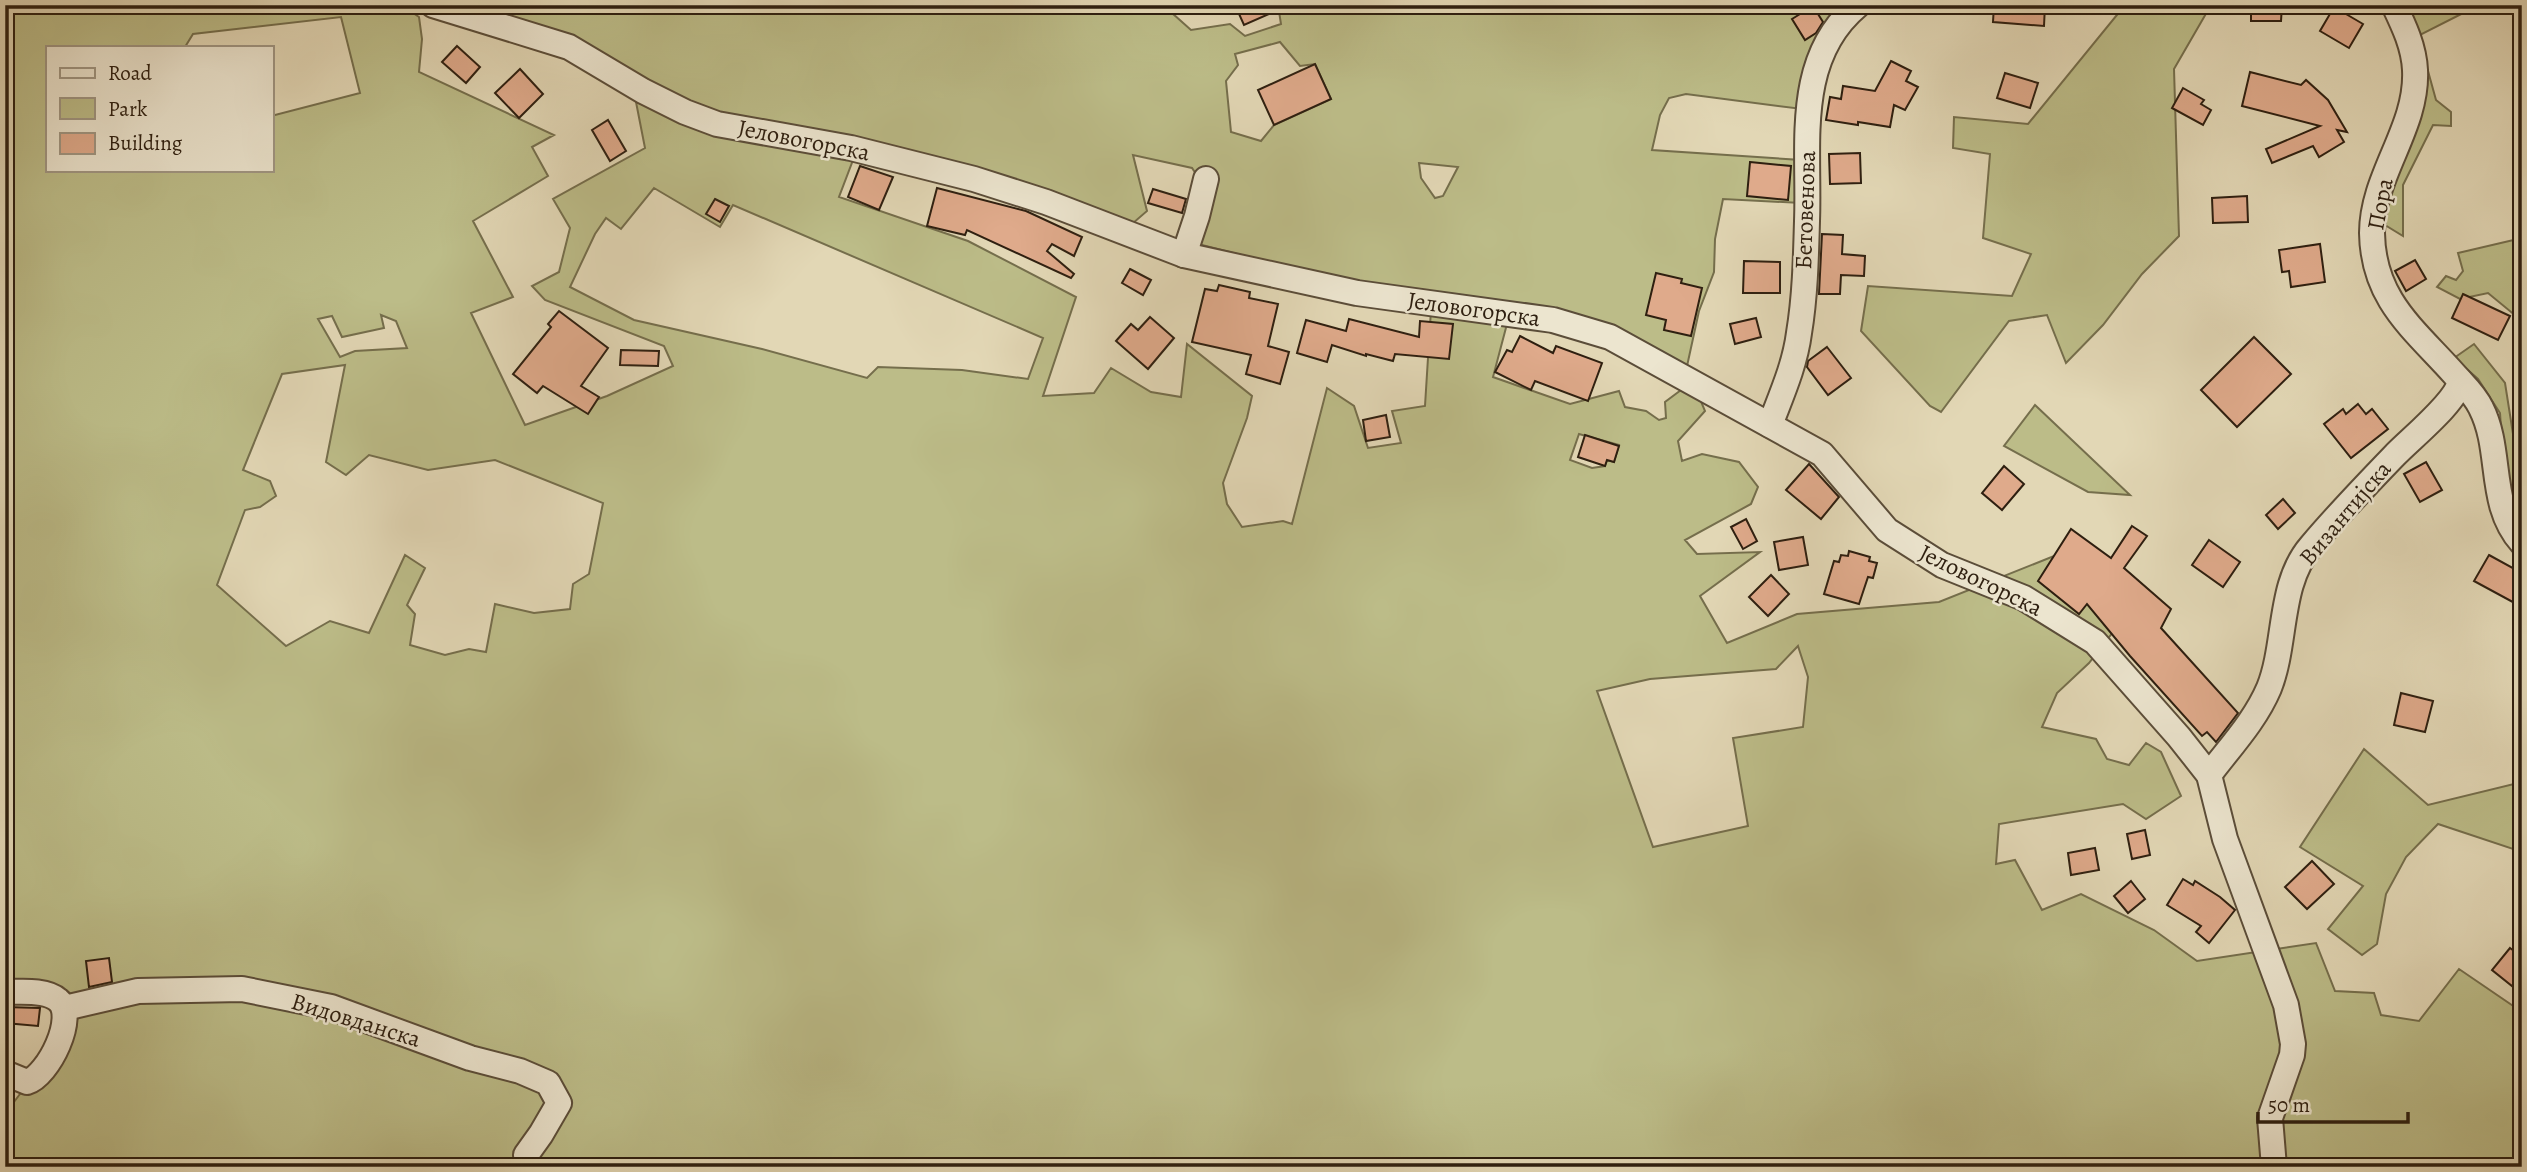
<svg xmlns="http://www.w3.org/2000/svg" width="2527" height="1172" viewBox="0 0 2527 1172" font-family="Alegreya,serif">
<style>
.green{fill:#bcbc88;stroke:#756e4c;stroke-width:2;fill-rule:evenodd}
.building{fill:#dfaa8b;stroke:#2e1f10;stroke-width:2}
.lines{fill:none;stroke-linecap:round;stroke-linejoin:round}
.minor-casing{stroke:#5b4d39;stroke-width:28}
.minor{stroke:#ece5cf;stroke-width:24}
.labels{text-anchor:middle;dominant-baseline:central;stroke-width:5;stroke-linejoin:round;paint-order:stroke}
.street-label{font-size:24px;fill:#2e1f10;stroke:#ece5cf}
</style>
<rect width="100%" height="100%" fill="#e2d7b5"/>
<filter id="stains"><feTurbulence type="fractalNoise" baseFrequency=".00286" numOctaves="4"/><feColorMatrix values="0 0 0 0 .2 0 0 0 0 .09 0 0 0 0 .02 0 0 0 .5 -.17"/></filter>
<radialGradient id="worn" r=".72"><stop offset=".6" stop-color="#630" stop-opacity="0"/><stop offset="1" stop-color="#630" stop-opacity=".3"/></radialGradient>
<g class="green">
<path d="M5 5H401L419 17 422 39 419 72 554 135 532 147 548 176 473 221 513 297 471 313 525 425 607 396 673 366 664 346 545 300 532 286 559 272 570 228 553 199 645 148 636 102 733 139 853 160 839 197 968 241 1076 297 1043 396 1094 393 1111 368 1151 392 1181 397 1187 344 1252 396 1247 418 1223 483 1227 504 1242 527 1283 521 1292 524 1327 388 1354 406 1368 448 1401 443 1392 411 1425 406 1431 310 1508 320 1493 377 1570 404 1619 391 1625 407 1646 411 1659 420 1666 418 1665 402 1681 390 1601 326 1373 284 1285 266 1194 243 1200 180 1192 168 1133 155 1147 211 1132 224 705 118 477 17V5H1177L1172 13 1191 30 1230 24 1245 36 1281 24 1278 5H1830L1833 18 1802 109 1686 94 1669 98 1660 115 1652 150 1801 160V203L1723 199 1715 239 1714 272 1699 311 1682 389 1698 394 1705 411 1678 441 1682 461 1702 454 1739 462 1758 487 1751 504 1685 540 1697 554 1760 552 1700 596 1727 643 1797 614 1939 602 2054 556 2075 588 2120 623 2089 663 2057 693 2042 727 2096 739 2107 759 2129 765 2146 743 2161 752 2181 796 2146 819 2123 804 1999 824 1996 864 2015 860 2042 910 2081 894 2154 930 2197 961 2316 943 2335 991 2374 993 2381 1015 2419 1021 2459 969 2522 1012V1167H5V1114L91 999 5 990ZM341 17 360 93 271 116V170H47V47H185L193 34ZM1280 42 1300 66 1315 64 1331 99 1274 125 1261 141 1231 132 1226 81 1238 65 1235 54ZM1419 163 1458 167 1443 196 1435 198 1421 178ZM654 188 720 227 733 205 1043 338 1028 379 962 370 878 367 867 378 762 349 634 320 570 287 595 234 606 218 621 229ZM381 315 396 321 407 348 355 351 340 357 318 319 332 316 342 337 384 328ZM345 365 326 462 346 475 369 455 428 470 495 460 603 503 589 574 573 584 570 609 534 613 495 604 486 652 469 649 445 655 410 645 415 614 407 605 425 568 405 555 369 633 330 621 286 646 217 585 245 510 260 507 276 496 270 481 243 470 282 374ZM1579 434 1619 445 1614 462 1607 460 1605 466 1592 468 1570 460ZM1798 646 1808 677 1803 727 1733 738 1748 826 1653 847 1597 691 1650 679 1776 669Z"/>
<path d="M2125 5H2211L2174 69 2179 236 2142 274 2103 325 2066 363 2047 315 2009 321 1941 412 1930 406 1861 331 1868 286 2012 296 2031 254 1983 238 1990 154 1953 148 1954 117 2028 124Z"/>
<path d="M2404 5H2479L2420 35Z"/>
<path d="M2428 71 2436 100 2451 112V126L2433 125 2403 185V236L2385 225 2389 189 2423 107Z"/>
<path d="M2522 238V321L2488 293 2460 299 2437 287 2446 276 2456 280 2463 271 2458 253Z"/>
<path d="M2474 344 2505 383 2522 491V526L2512 505 2503 456 2500 413 2478 379 2454 358Z"/>
<path d="M2035 405 2130 495 2088 492 2004 446Z"/>
<path d="M2364 749 2428 805 2518 783 2513 849 2438 824 2406 857 2386 894 2377 944 2362 955 2328 929 2363 886 2300 847Z"/>
</g>
<g class="building">
<path d="M1235 5H1289L1244 25Z"/>
<path d="M1994 5H2045L2044 26 1993 22Z"/>
<path d="M2251 5H2282L2281 21H2251Z"/>
<path d="M1813 6 1823 22 1816 33 1805 40 1792 19Z"/>
<path d="M2334 7 2363 24 2349 48 2320 31Z"/>
<path d="M457 46 480 67 466 83 442 62Z"/>
<path d="M1891 61 1911 71 1906 81 1918 87 1905 110 1894 105 1890 127 1858 122V125L1826 120 1830 97 1841 99 1843 86 1875 91Z"/>
<path d="M1315 64 1331 99 1274 125 1258 90Z"/>
<path d="M520 69 543 94 519 118 495 93Z"/>
<path d="M2250 72 2301 85 2306 80 2328 100 2347 132 2337 130 2344 142 2319 157 2313 146 2272 163 2266 149 2320 126 2242 106Z"/>
<path d="M2005 73 2038 83 2030 108 1997 98Z"/>
<path d="M2183 88 2204 100 2201 104 2211 110 2203 125 2172 108Z"/>
<path d="M608 120 626 151 610 161 592 130Z"/>
<path d="M1860 153 1861 183 1830 184 1829 154Z"/>
<path d="M1750 162 1791 166 1788 200 1747 196Z"/>
<path d="M860 166 893 177 879 210 848 197Z"/>
<path d="M937 188 1026 211 1082 237 1074 256 1052 244 1047 251 1074 274 1071 278 967 230 965 235 927 226Z"/>
<path d="M1153 189 1186 199 1182 213 1148 203Z"/>
<path d="M2247 196 2248 222 2213 223 2212 198Z"/>
<path d="M715 199 729 206 720 222 706 214Z"/>
<path d="M1822 234 1843 235 1842 254 1865 256 1864 276 1841 275 1840 294H1819Z"/>
<path d="M2320 244 2325 282 2291 287 2289 271 2282 272 2279 250Z"/>
<path d="M2415 260 2426 279 2406 291 2395 271Z"/>
<path d="M1744 261 1780 262V293H1743Z"/>
<path d="M1130 269 1151 280 1143 295 1122 283Z"/>
<path d="M1656 273 1682 279 1681 283 1702 288 1691 336 1664 330 1666 320 1646 315Z"/>
<path d="M1219 285 1250 292 1249 298 1278 304 1268 346 1289 352 1280 384 1246 374 1251 355 1192 342 1205 289 1217 291Z"/>
<path d="M2463 294 2510 316 2498 340 2452 318Z"/>
<path d="M559 311 608 348 581 386 599 397 588 414 543 386 537 393 513 374 551 327 548 324Z"/>
<path d="M1150 317 1174 338 1148 369 1116 341 1131 324 1138 330Z"/>
<path d="M1756 318 1761 337 1735 344 1730 324Z"/>
<path d="M1349 319 1419 337 1420 321 1453 324 1449 359 1395 354 1393 361 1366 354V356L1332 345 1327 362 1297 353 1306 320 1346 331Z"/>
<path d="M1520 336 1553 353 1556 346 1602 363 1588 401 1535 381 1531 390 1495 372 1507 350 1512 352Z"/>
<path d="M2254 337 2291 374 2237 427 2201 390Z"/>
<path d="M1827 347 1851 378 1828 395 1807 367 1808 361Z"/>
<path d="M621 350 659 351 658 366 620 365Z"/>
<path d="M2358 404 2366 414 2372 409 2388 429 2351 458 2324 424 2343 409 2346 414Z"/>
<path d="M1386 415 1390 437 1366 441 1363 420Z"/>
<path d="M1585 435 1619 446 1614 462 1607 460 1605 466 1578 457Z"/>
<path d="M2426 462 2442 490 2420 502 2404 474Z"/>
<path d="M1809 464 1839 497 1821 519 1786 490Z"/>
<path d="M2004 466 2024 484 2002 510 1982 493Z"/>
<path d="M2283 499 2295 513 2278 529 2266 515Z"/>
<path d="M1746 519 1757 541 1743 549 1731 527Z"/>
<path d="M2132 526 2147 536 2124 568 2171 609 2161 628 2238 713 2216 742 2207 732 2202 736 2130 656 2087 604 2079 614 2038 581 2071 529 2111 558Z"/>
<path d="M1803 537 1808 565 1779 570 1774 542Z"/>
<path d="M2209 540 2240 562 2223 587 2192 565Z"/>
<path d="M1849 551 1870 557 1869 561 1877 563 1873 578 1868 577 1859 604 1824 594 1834 561 1839 562 1841 555 1848 556Z"/>
<path d="M2489 555 2522 573V607L2474 581Z"/>
<path d="M1771 575 1789 594 1768 616 1749 597Z"/>
<path d="M2401 693 2433 701 2425 732 2394 725Z"/>
<path d="M2145 830 2150 855 2132 859 2127 834Z"/>
<path d="M2095 848 2099 870 2071 875 2068 853Z"/>
<path d="M2312 861 2334 884 2307 909 2285 887Z"/>
<path d="M2183 879 2193 885 2195 881 2220 897 2235 910 2209 943 2196 932 2201 926 2167 905Z"/>
<path d="M2131 881 2145 899 2128 913 2114 896Z"/>
<path d="M2510 948 2522 957V974L2512 986 2492 970Z"/>
<path d="M109 958 112 982 89 987 86 961Z"/>
<path d="M5 1007 40 1008 38 1026 5 1023Z"/>
</g>
<g class="lines">
<defs>
<g id="minor">
<path d="M433 5 569 47 643 91 685 112 717 124 851 148 974 179 1046 202 1184 255 1357 293 1553 320 1610 337 1822 454 1887 530 1942 565 2024 598 2095 642 2179 737 2209 775 2225 839 2286 1005 2293 1044 2292 1055 2270 1118 2274 1167"/>
<path d="M2394 5C2404 26 2414 47 2415 70 2418 128 2372 175 2372 233 2373 300 2414 329 2455 375 2464 385 2475 395 2481 408 2503 451 2487 504 2522 543"/>
<path d="M1184 255 1197 216 1206 179"/>
<path d="M1770 425C1781 396 1795 365 1799 333 1805 297 1806 258 1807 221 1810 146 1793 59 1858 5"/>
<path d="M2209 775C2230 747 2255 721 2269 688 2287 643 2278 584 2311 546 2337 515 2366 485 2394 456 2410 439 2457 402 2460 381"/>
<path d="M5 992C20 992 46 989 58 1000 78 1016 48 1076 27 1082L5 1073"/>
<path d="M65 1008 138 991 242 989 331 1007 470 1058 520 1071 548 1083 559 1103 541 1134 526 1155 528 1167"/>
</g>
</defs>
<use href="#minor" class="minor-casing"/>
<use href="#minor" class="minor"/>
</g>
<g class="labels">
<g class="street-label">
<text transform="translate(804 140) rotate(11)">Јеловогорска</text>
<text transform="translate(2380 204) rotate(-79)">Пора</text>
<text transform="translate(1805 210) rotate(-88)">Бетовенова</text>
<text transform="translate(1474 309) rotate(8)">Јеловогорска</text>
<text transform="translate(2345 513) rotate(-50)">Византијска</text>
<text transform="translate(1981 580) rotate(26)">Јеловогорска</text>
<text transform="translate(356 1020) rotate(17)">Видовданска</text>
</g>
</g>
<rect width="2527" height="1172" fill="none" stroke="#e2d7b5" stroke-width="28"/>
<rect x="7" y="7" width="2513" height="1158" fill="none" stroke="#2e1f10" stroke-width="3.5"/>
<rect x="14" y="14" width="2499" height="1144" fill="none" stroke="#2e1f10" stroke-width="2"/>
<rect x="46" y="46" width="228" height="126" fill="#ece5cf" stroke="#a09683" stroke-width="2"/>
<rect x="60" y="68" width="35" height="10" fill="#ece5cf" stroke="#a09683" stroke-width="2"/>
<text x="108" y="80" font-size="21" fill="#2e1f10">Road</text>
<rect x="60" y="98" width="35" height="21" fill="#bcbc88" stroke="#a09683" stroke-width="2"/>
<text x="108" y="116" font-size="21" fill="#2e1f10">Park</text>
<rect x="60" y="133" width="35" height="21" fill="#dfaa8b" stroke="#a09683" stroke-width="2"/>
<text x="108" y="150" font-size="21" fill="#2e1f10">Building</text>
<path d="M2258 1112v10h150v-10" fill="none" stroke="#2e1f10" stroke-width="3.5"/>
<text x="2268" y="1112" font-size="21" fill="#2e1f10" stroke="#ece5cf" stroke-width="5" paint-order="stroke">50 m</text>
<rect width="100%" height="100%" filter="url(#stains)"/>
<rect width="100%" height="100%" fill="url(#worn)"/>
</svg>
